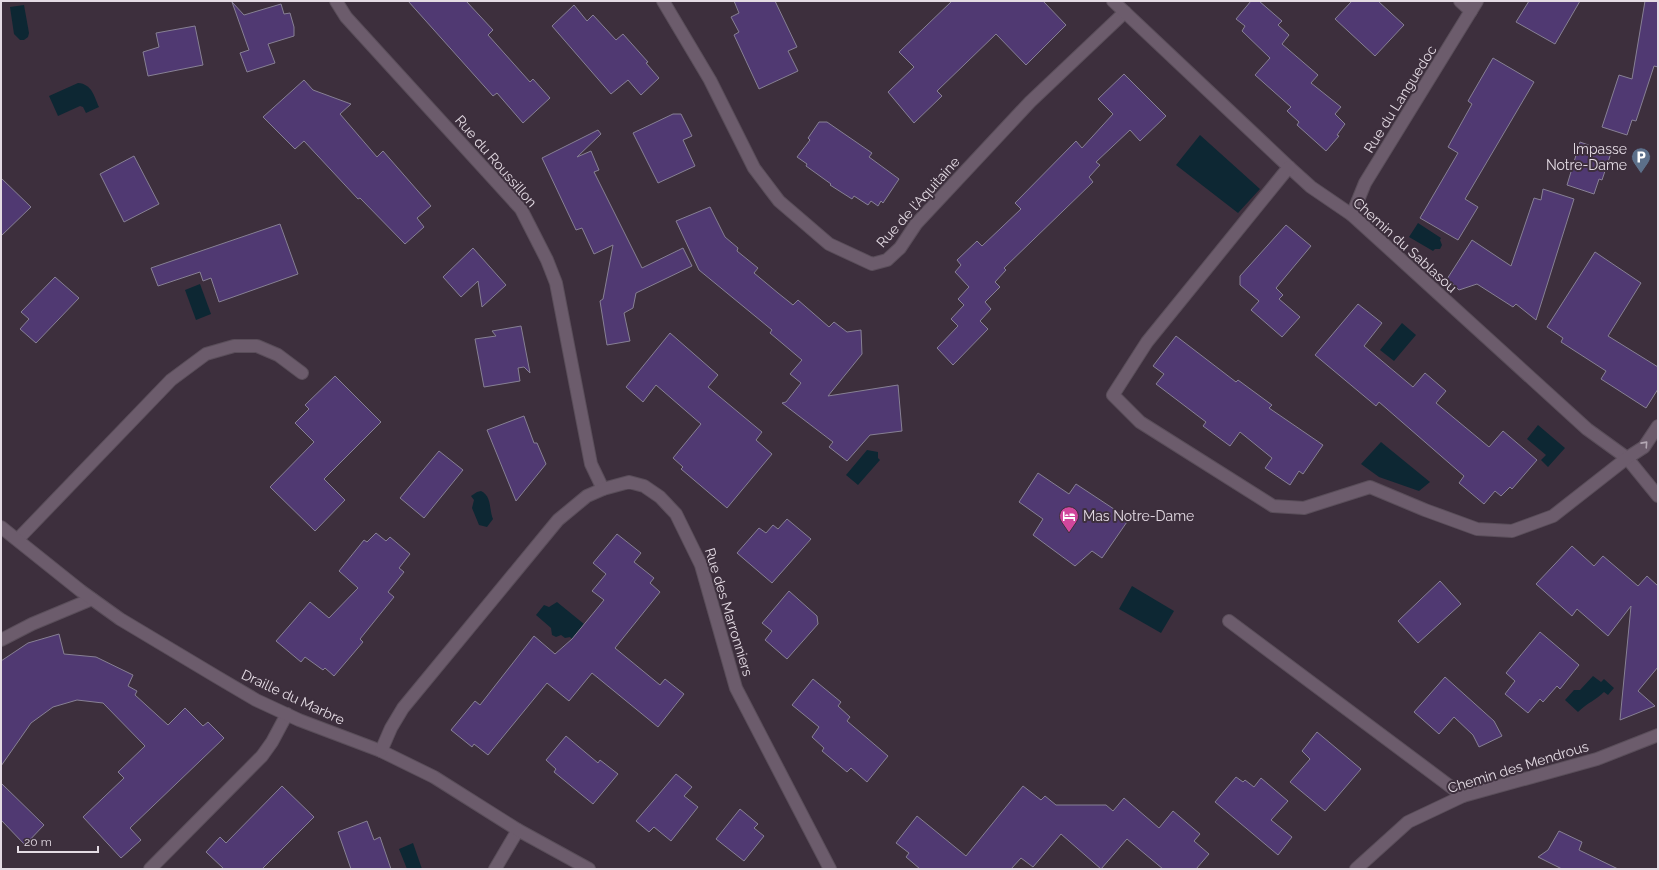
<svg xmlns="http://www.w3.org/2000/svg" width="1659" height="870" viewBox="0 0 1659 870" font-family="Raleway,sans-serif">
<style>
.water{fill:#0d2733}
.building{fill:#503972;stroke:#878094}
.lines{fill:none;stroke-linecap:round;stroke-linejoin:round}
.service-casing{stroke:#5a4e5a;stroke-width:14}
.minor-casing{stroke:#5a4e5a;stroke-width:14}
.service{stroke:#6c5c6c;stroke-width:12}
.minor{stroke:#6c5c6c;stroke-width:12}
.oneway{stroke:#b4a8b4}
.labels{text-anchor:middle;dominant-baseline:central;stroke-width:4;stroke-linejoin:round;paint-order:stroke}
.street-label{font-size:14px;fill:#e4dbe4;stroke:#3d2f3d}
.poi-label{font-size:14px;fill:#e4dbe4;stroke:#3d2f3d;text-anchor:end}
</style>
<rect width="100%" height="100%" fill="#3d2f3d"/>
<g class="water">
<path d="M24 5 29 33 28 37 24 40H20L14 34 10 7Z"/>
<path d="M78 83C92 84 94 96 99 107L86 113 83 107 80 106 58 116 49 96Z"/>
<path d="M1200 135 1260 189 1238 213 1176 165Z"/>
<path d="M1418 223 1441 238 1440 240 1442 245 1440 249H1435L1433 251 1409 237Z"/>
<path d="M200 284 211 314 196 320 185 290Z"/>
<path d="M1402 323 1416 335 1394 361 1380 350Z"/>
<path d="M1538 425 1565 448 1548 467 1541 460 1546 455 1527 439Z"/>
<path d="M1381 442 1430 482 1419 491 1379 477 1361 464Z"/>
<path d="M867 450 878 452V458L880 460 858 485 846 475Z"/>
<path d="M481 491C492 496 489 510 493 519L487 527 479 525 472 508 474 500 471 496 477 492Z"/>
<path d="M1132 586 1174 611 1161 633 1119 609Z"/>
<path d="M557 602 584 624 572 639 570 637 565 638 561 635 556 637 552 635 551 628 536 615 544 605 549 607Z"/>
<path d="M1593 676 1601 682 1604 679 1614 688 1608 695 1604 692C1596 700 1587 703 1578 712L1565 700 1574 690H1580Z"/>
<path d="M413 843 422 869H407L399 849Z"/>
</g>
<g class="building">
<path d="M408 1H466L493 30 488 35 530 82 533 79 550 98 523 123 497 93 493 96Z"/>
<path d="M734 1H775L797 47 788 51 798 71 759 89 734 35 739 32 731 17 739 13Z"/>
<path d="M952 1H1043L1066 25 1026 65 996 34 937 91 942 96 914 123 888 92 914 67 899 52Z"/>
<path d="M1251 1H1259L1282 21 1278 25 1289 35 1282 44 1318 75 1311 83 1341 107 1335 114 1345 124 1337 135 1339 136 1326 151 1297 125 1299 122 1287 111 1291 107 1255 75 1270 58 1242 31 1245 26 1236 19Z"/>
<path d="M1352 1H1378L1404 25 1375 56 1335 19Z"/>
<path d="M1529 1H1580L1555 44 1516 22Z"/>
<path d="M1645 1H1658V67L1654 66 1636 121 1632 120 1627 135 1602 127 1619 75 1632 79Z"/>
<path d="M232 2 244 15 281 4 284 14 290 13 294 27V36L268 44 275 63 247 72 240 53 249 50Z"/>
<path d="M574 5 587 21 593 15 616 40 623 34 648 62 646 63 659 78 641 95 628 80 611 94 552 26Z"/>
<path d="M195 26 203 65 148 76 143 52 159 47 156 33Z"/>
<path d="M1493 58 1534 82 1465 199 1478 207 1458 240 1420 218 1458 153 1448 147 1472 104 1468 101Z"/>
<path d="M1124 74 1166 116 1140 141 1130 130 1096 162 1100 165 1089 177 1093 182 1004 268 1006 270 995 282 1000 287 985 302 991 309 980 321 988 329 953 365 937 348 958 326 951 319 964 305 958 299 969 287 955 272 961 265 957 260 977 241 982 246 1021 209 1015 203 1076 141 1082 148 1113 114 1098 99Z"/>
<path d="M304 80 313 90 351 104 340 114 377 157 383 151 431 206 417 218 424 227 405 244 360 198 358 199 304 141 295 149 263 117Z"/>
<path d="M673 114H681L692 136 683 140 695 166 658 183 633 133Z"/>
<path d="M819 122H827L872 153 869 157 899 179 883 203 881 201 878 206 871 201 868 205 854 196 852 199 830 185 831 184 806 166 807 164 797 157 810 140 808 138Z"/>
<path d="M598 130 601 134 577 157 591 151 599 170 594 172 642 268 683 248 692 266 636 293 633 308 624 313 630 341 607 345 600 301 603 299 613 245 594 254 582 228 576 230 542 158Z"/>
<path d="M1580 142 1611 153 1602 180 1599 179 1594 194 1567 185Z"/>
<path d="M134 156 159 204 124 222 100 174Z"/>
<path d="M1 178 31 207 1 236Z"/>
<path d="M1543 189 1574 199 1536 320 1516 304 1513 307 1477 284 1459 290 1447 279 1472 240 1511 266 1534 198 1541 200Z"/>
<path d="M710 207 725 237 738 248 737 251 758 268 754 273 778 293 793 305 798 300 829 327 834 322 847 332 861 330 862 354 828 396 898 385 902 431 870 435 847 461 829 447 833 442 782 403 786 402 801 383 790 374 802 360 770 333 772 330 699 270 676 221Z"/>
<path d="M280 224 298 274 219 302 211 278 203 281 200 272 158 286 151 268Z"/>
<path d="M1286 225 1311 246 1276 288 1283 295 1279 299 1300 317 1282 337 1251 310 1259 301 1240 285V276Z"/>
<path d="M473 248 506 285 482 307 478 281 461 297 443 277Z"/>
<path d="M1595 252 1641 283 1608 336 1658 367V389L1646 408 1601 379 1606 371 1561 342 1563 338 1547 327Z"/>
<path d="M55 277 79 298 36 343 20 329 29 319 21 312Z"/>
<path d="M1358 304 1382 323 1364 346 1413 387 1425 373 1446 391 1436 403 1489 447 1503 431 1537 460 1512 489 1510 487 1501 496 1495 491 1484 504 1459 483 1464 476 1379 402 1376 406 1315 355Z"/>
<path d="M521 326 530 373 524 367 518 368 520 381 484 387 475 339 496 336 492 331Z"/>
<path d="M670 333 718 375 708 387 762 432 756 440 772 454 727 508 681 469 683 467 673 458 701 424 656 385 643 402 626 387Z"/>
<path d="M1176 336 1236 382 1238 380 1272 405 1269 408 1323 445 1303 474 1299 471 1290 485 1265 468 1272 458 1240 432 1230 446 1203 426 1206 422 1156 384 1164 374 1153 366Z"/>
<path d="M335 376 381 422 324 479 345 500 315 531 270 487 314 442 295 423 309 409 305 405Z"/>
<path d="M524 416 534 443H537L546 464 516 501 487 430Z"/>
<path d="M439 451 463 470 424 518 400 498Z"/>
<path d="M1038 473 1069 494 1076 484 1129 519 1102 558 1092 551 1075 566 1033 535 1043 519 1019 502Z"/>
<path d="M787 519 811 539 772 583 737 553 759 528 766 533 773 525 778 529Z"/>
<path d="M376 533 386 541 390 537 410 554 399 568 404 572 388 592 394 597 360 639 363 642 334 676 325 668 323 670 305 657 301 662 276 641 310 602 329 618 358 588 339 571 364 540 367 542Z"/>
<path d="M617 534 641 553 634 562 654 578 650 583 660 592 615 648 660 685 665 679 684 694 658 727 592 673 569 701 547 683 488 755 474 744 472 747 451 730 475 701 480 705 534 636 555 654 572 639 604 600 592 591 606 574 593 563Z"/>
<path d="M1572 546 1594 566 1603 556 1638 586 1647 576 1658 586V667L1638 691 1655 706 1620 720 1631 606 1608 636 1577 609 1572 616 1536 584Z"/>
<path d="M1440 581 1461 604 1418 643 1398 621Z"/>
<path d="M789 591 817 616 818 624 787 659 765 640 772 631 762 623Z"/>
<path d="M1540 632 1579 665 1560 689 1557 686 1543 702 1540 699 1528 713 1505 694 1515 681 1506 673Z"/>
<path d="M59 634 64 654 96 657 133 675 128 686 137 691 135 695 168 725 185 708 203 726 208 722 224 738 130 828 141 840 121 858 83 817 124 778 118 772 145 746 103 703 77 700 53 707 31 723 1 766V661L28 643Z"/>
<path d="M1445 677 1494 721 1502 736 1479 747 1473 735 1454 717 1439 734 1414 712Z"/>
<path d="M813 679 841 702 838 706 850 717 847 721 888 756 867 782 851 768 847 772 822 751 824 748 812 737 819 727 792 705Z"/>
<path d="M1317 732 1361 769 1325 811 1290 782 1310 759 1302 751Z"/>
<path d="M566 736 598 763 600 760 618 774 593 804 554 772 556 769 546 760Z"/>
<path d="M676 774 692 787 684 796 698 807 671 841 654 827 649 832 636 821Z"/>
<path d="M1236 777 1243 782 1245 780 1254 787 1261 778 1288 801 1271 820 1292 837 1278 855 1215 802Z"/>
<path d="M1 783 44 825 25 845 1 820Z"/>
<path d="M282 786 314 817 262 869H224L206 852 220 837 226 843Z"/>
<path d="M1023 786 1041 800 1045 796 1056 805H1106L1113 811 1124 798 1159 828 1173 811 1200 834 1194 841 1209 854 1196 869H1163L1127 839 1101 869 1061 834 1033 867 1021 858 1011 869H920L906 857 909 853 896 843 917 816 966 856Z"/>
<path d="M740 809 758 824 754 828 764 836 744 861 716 839Z"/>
<path d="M367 821 374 840 380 837 391 869H351L338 832Z"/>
<path d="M1559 831 1582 842 1579 850 1618 869H1562L1538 857 1548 850Z"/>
</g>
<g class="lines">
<defs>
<g id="service">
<path d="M18 539 171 380 206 354 234 346H257L278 355 302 373"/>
<path d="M1229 621 1463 796"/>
<path d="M1 640 32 624 92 599"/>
<path d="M150 869 262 756 272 742 287 714"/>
<path d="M495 869 518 830"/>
</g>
<g id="minor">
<path d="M336 1 346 17 521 209 547 260 556 283 591 464 603 489"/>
<path d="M663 1 710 80 754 168 779 201 829 244 872 264 887 260 900 248 916 224 1030 102 1125 12"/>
<path d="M1113 1 1289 167 1311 187 1352 215 1587 429 1627 458 1658 496"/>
<path d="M1460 1 1471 11"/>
<path d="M1289 167 1147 342 1113 395 1140 422 1273 506 1304 508 1370 487 1425 510 1477 529 1512 531 1553 516 1627 458 1644 447 1658 426"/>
<path d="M1352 215 1365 183 1477 1"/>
<path d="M1 527 81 591 120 619 217 677 256 700 299 720 381 751 434 777 518 830 589 869"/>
<path d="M381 751 391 728 403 708 558 520 587 496 603 489 629 482 644 486 660 497 676 514 701 565 736 688 830 869"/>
<path d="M1356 869 1408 822 1463 796 1597 759 1658 735"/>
</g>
</defs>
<use href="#service" class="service-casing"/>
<use href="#minor" class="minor-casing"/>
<use href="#service" class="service"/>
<use href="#minor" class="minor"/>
</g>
<defs><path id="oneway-chevron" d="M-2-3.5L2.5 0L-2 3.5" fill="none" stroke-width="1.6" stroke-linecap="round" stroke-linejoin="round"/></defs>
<use class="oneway" href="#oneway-chevron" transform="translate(1645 444) rotate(-48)"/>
<defs>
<symbol id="parking-pin" viewBox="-11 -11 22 30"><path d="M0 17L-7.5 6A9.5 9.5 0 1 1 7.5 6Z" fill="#5c6f8a" stroke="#3d2f3d"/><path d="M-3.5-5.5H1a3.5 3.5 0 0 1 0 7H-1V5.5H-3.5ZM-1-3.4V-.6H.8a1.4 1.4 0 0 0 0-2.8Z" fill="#fff"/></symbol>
<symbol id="hotel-pin" viewBox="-11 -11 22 30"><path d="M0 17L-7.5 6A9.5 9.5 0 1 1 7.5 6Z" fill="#d1479c" stroke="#3d2f3d"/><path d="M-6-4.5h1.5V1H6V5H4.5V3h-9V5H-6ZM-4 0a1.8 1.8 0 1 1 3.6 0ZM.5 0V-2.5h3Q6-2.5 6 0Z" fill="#fff"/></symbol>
</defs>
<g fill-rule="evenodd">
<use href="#parking-pin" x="1630" y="146" width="22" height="30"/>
<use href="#hotel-pin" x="1058" y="505" width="22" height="30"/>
</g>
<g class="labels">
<g class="street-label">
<text transform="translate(1400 99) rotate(-58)">Rue du Languedoc</text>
<text transform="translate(496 161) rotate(49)">Rue du Roussillon</text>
<text transform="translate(918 202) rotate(-48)">Rue de l'Aquitaine</text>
<text transform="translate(1405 245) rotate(42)">Chemin du Sablasou</text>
<text transform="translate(729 612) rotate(73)">Rue des Marronniers</text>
<text transform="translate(293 697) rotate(25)">Draille du Marbre</text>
<text transform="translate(1518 767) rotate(-17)">Chemin des Mendrous</text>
</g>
<g class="poi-label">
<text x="1627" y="149">Impasse<tspan x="1627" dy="16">Notre-Dame</tspan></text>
<text x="1083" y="516" text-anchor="start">Mas Notre-Dame</text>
</g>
</g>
<rect width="1659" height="870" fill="none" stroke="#e4dbe4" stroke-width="4"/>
<path d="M18 846v6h80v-6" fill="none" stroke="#e4dbe4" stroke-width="2"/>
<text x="24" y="846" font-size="12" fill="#e4dbe4" stroke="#3d2f3d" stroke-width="3" paint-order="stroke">20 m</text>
</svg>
